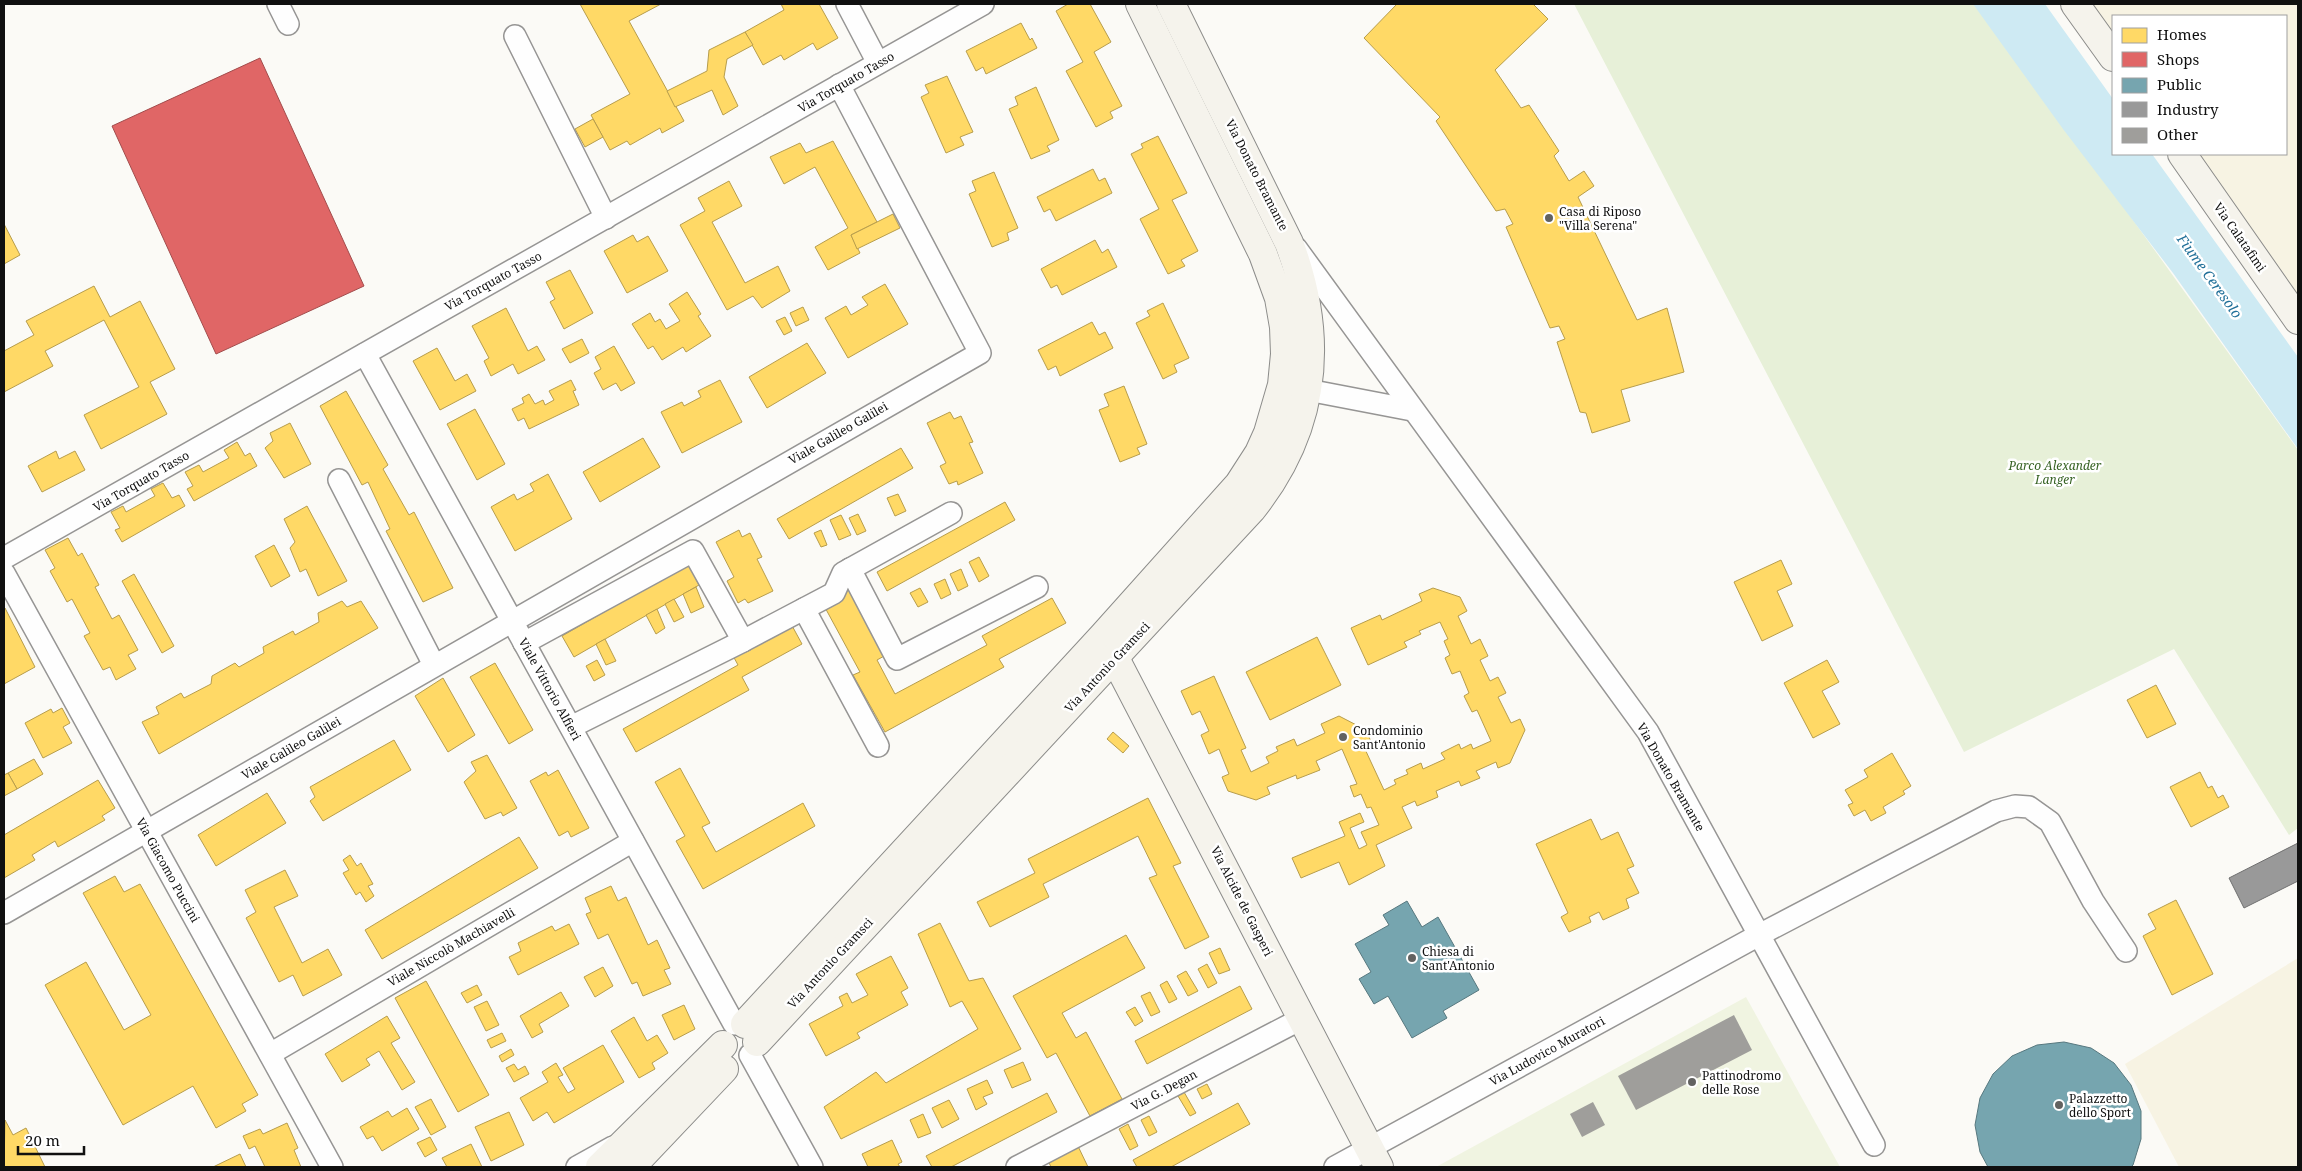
<svg xmlns="http://www.w3.org/2000/svg" width="2302" height="1171" viewBox="0 0 2302 1171" font-family="'Noto Serif',serif">
<style>
.farmland{fill:#f7f3e3}
.green{fill:#e7f0d8}
.pitch{fill:#f0f4e1}
.water{fill:#ceeaf3}
.homes{fill:#ffd966;stroke:#b79d4c}
.shops{fill:#e06666;stroke:#a24c4c}
.public{fill:#76a5af;stroke:#57787f}
.industry{fill:#999;stroke:#707070}
.building{fill:#9f9e9b}
.lines{fill:none;stroke-linecap:round;stroke-linejoin:round}
.street-casing{stroke:#969594;stroke-width:24}
.secondary-casing{stroke:#8c8c8a;stroke-width:30}
.street{stroke:#fefefe;stroke-width:21}
.secondary{stroke:#f5f3ec;stroke-width:28}
.poi-dot{fill:#626260;stroke:#fff;stroke-width:2}
.labels{text-anchor:middle;dominant-baseline:central;stroke-width:5;stroke-linejoin:round;paint-order:stroke}
.street-label{font-size:12px;fill:#101010;stroke:#fff}
.poi-label{font-size:12px;fill:#101010;stroke:#fff;text-anchor:start}
.park-label{font-size:12px;font-style:italic;fill:#376324;stroke:#fff}
.water-label{font-size:14px;font-style:italic;fill:#217099;stroke:#fff}
</style>
<rect width="100%" height="100%" fill="#fbfaf6"/>
<g class="farmland">
<path d="M2086 4H2298V300L2193 154H2286V16H2113V42Z"/>
<path d="M2298 958V1167H2179L2125 1064Z"/>
</g>
<path class="green" d="M1574 4H1978L2298 450V828L2289 835 2174 649 1964 752Z"/>
<path class="pitch" d="M1746 997 1840 1167H1436Z"/>
<path class="water" d="M1973 4H2045L2113 99V154H2152L2298 357V449L2173 273 2063 129Z"/>
<g class="homes">
<path d="M580 4H661L629 21 684 121 662 133 660 128 630 145 627 141 610 150 591 115 630 94Z"/>
<path d="M781 4H819L838 38 817 50 813 43 784 60 781 55 763 65 745 32 784 10Z"/>
<path d="M1068 4H1090L1111 42 1094 52 1122 106 1110 112 1113 118 1096 127 1066 71 1083 62 1056 11Z"/>
<path d="M1397 4H1533L1548 19 1495 70 1521 108 1529 105 1559 151 1554 156 1569 181 1584 171 1594 186 1578 197 1637 320 1667 308 1684 372 1621 390 1630 421 1592 433 1586 413 1580 412 1557 342 1565 339 1559 326 1550 328 1506 227 1513 224 1505 209 1496 211 1436 121 1440 117 1364 38Z"/>
<path d="M1021 23 1030 40 1032 38 1037 48 986 74 983 67 976 71 966 51Z"/>
<path d="M745 32 753 45 727 59 724 77 738 106 723 115 712 90 675 107 667 91 707 71 709 50Z"/>
<path d="M947 76 973 132 960 137 964 145 946 153 921 97 929 93 925 85Z"/>
<path d="M1036 87 1059 140 1047 146 1050 151 1031 159 1009 109 1018 105 1015 97Z"/>
<path d="M593 119 603 137 585 147 575 129Z"/>
<path d="M1158 136 1187 193 1172 200 1198 251 1181 260 1185 266 1168 274 1140 219 1159 209 1131 154 1143 148 1141 144Z"/>
<path d="M833 141 877 222 851 235 860 253 828 270 815 247 848 228 815 167 784 184 770 157 800 143 806 153Z"/>
<path d="M1093 169 1099 181 1105 178 1112 193 1056 221 1050 209 1044 212 1037 197Z"/>
<path d="M994 172 1018 228 1007 233 1009 240 992 247 969 194 976 191 972 181Z"/>
<path d="M729 181 742 206 712 222 745 283 778 266 790 291 762 308 753 296 727 310 680 225 705 211 698 198Z"/>
<path d="M893 214 900 228 857 249 851 235Z"/>
<path d="M4 224 20 255 4 264Z"/>
<path d="M633 235 637 242 648 236 668 271 627 293 604 251Z"/>
<path d="M1095 240 1102 253 1108 249 1117 267 1062 295 1057 285 1051 288 1041 269Z"/>
<path d="M570 270 593 313 564 329 550 302 555 299 546 282Z"/>
<path d="M885 284 908 324 848 358 825 318 846 306 851 315 868 305 862 297Z"/>
<path d="M94 286 110 317 140 301 175 369 150 382 167 414 101 449 84 415 139 387 104 320 45 351 53 366 4 392V351L34 335 26 321Z"/>
<path d="M687 292 701 314 698 316 711 336 686 352 683 347 662 360 653 346 648 349 632 324 650 313 655 322 660 319 666 329 680 321 669 304Z"/>
<path d="M1163 303 1189 358 1174 365 1177 372 1163 379 1136 323 1150 316 1147 311Z"/>
<path d="M803 307 809 320 796 326 790 313Z"/>
<path d="M506 308 528 351 537 346 545 360 518 374 513 364 491 376 484 361 489 358 472 326Z"/>
<path d="M785 317 792 331 784 335 776 321Z"/>
<path d="M1092 322 1099 335 1105 332 1113 348 1060 376 1056 366 1048 370 1038 350Z"/>
<path d="M582 339 589 353 570 363 562 349Z"/>
<path d="M807 343 826 373 767 408 749 377Z"/>
<path d="M614 346 635 383 621 391 616 383 603 390 594 373 601 369 595 357Z"/>
<path d="M437 348 455 381 467 374 476 391 440 410 413 361Z"/>
<path d="M571 380 576 390 573 391 579 405 529 429 524 418 518 421 512 409 524 403 522 398 529 394 535 404 543 400 545 405 554 400 549 391Z"/>
<path d="M720 380 742 422 682 453 661 412 682 402 684 406 701 397 698 391Z"/>
<path d="M1124 386 1147 444 1137 448 1140 454 1120 462 1099 410 1109 406 1104 394Z"/>
<path d="M346 391 388 465 383 469 409 515 414 512 453 588 423 602 386 531 390 529 368 482 362 485 320 406Z"/>
<path d="M475 409 505 464 477 480 447 424Z"/>
<path d="M950 412 954 419 961 416 973 442 969 443 983 473 958 485 957 481 949 484 940 466 946 463 927 423Z"/>
<path d="M290 423 311 464 284 478 265 448 273 441 270 433Z"/>
<path d="M643 438 660 467 600 502 583 472Z"/>
<path d="M237 442 245 456 250 453 257 466 194 501 187 489 193 486 185 472 199 465 203 472 229 458 224 450Z"/>
<path d="M901 448 913 468 789 539 777 519Z"/>
<path d="M56 451 59 459 75 451 85 470 42 492 28 466Z"/>
<path d="M548 474 572 519 515 551 491 507 514 494 517 500 534 491 530 484Z"/>
<path d="M163 483 172 498 179 495 185 506 122 542 115 530 120 528 111 512 123 506 126 512 155 496 151 489Z"/>
<path d="M898 494 906 511 895 516 887 498Z"/>
<path d="M1005 502 1015 520 887 591 877 572Z"/>
<path d="M307 506 347 581 318 596 306 569 300 572 290 548 295 542 284 519Z"/>
<path d="M858 514 866 531 857 535 849 518Z"/>
<path d="M841 515 851 535 839 540 830 520Z"/>
<path d="M739 530 742 537 750 533 762 557 757 559 773 591 748 603 745 599 738 603 727 581 734 577 716 542Z"/>
<path d="M821 530 827 545 821 547 814 533Z"/>
<path d="M68 538 78 556 82 553 99 585 95 587 112 619 119 615 138 650 128 655 136 669 116 680 110 667 103 670 84 636 90 633 72 599 67 602 50 571 55 568 45 550Z"/>
<path d="M274 545 290 576 271 587 255 556Z"/>
<path d="M979 557 989 576 979 582 969 562Z"/>
<path d="M1781 560 1792 584 1777 591 1793 626 1762 641 1734 582Z"/>
<path d="M688 564 699 585 574 657 562 636Z"/>
<path d="M961 569 968 586 958 591 950 574Z"/>
<path d="M134 574 174 646 162 653 122 581Z"/>
<path d="M945 579 951 594 941 599 934 584Z"/>
<path d="M696 587 704 607 691 613 683 594Z"/>
<path d="M849 587 886 655 877 660 895 694 987 645 982 636 1052 598 1066 623 999 659 1004 667 885 732 853 675 860 672 822 602Z"/>
<path d="M920 588 928 602 918 607 910 593Z"/>
<path d="M1433 588 1460 597 1467 611 1458 616 1471 644 1480 639 1488 656 1480 660 1490 681 1498 677 1506 693 1498 697 1511 723 1520 719 1525 730 1510 763 1498 768 1496 762 1476 771 1480 778 1461 786 1459 781 1436 791 1438 797 1417 806 1415 801 1402 807 1412 828 1376 845 1385 866 1349 885 1339 862 1301 878 1292 858 1345 836 1339 822 1360 813 1364 822 1350 828 1359 849 1367 845 1361 832 1379 825 1371 807 1367 808 1361 794 1354 797 1350 786 1357 784 1342 749 1316 761 1320 770 1297 779 1296 775 1267 787 1270 794 1256 800 1228 791 1222 777 1229 774 1219 749 1209 754 1201 735 1209 731 1200 711 1192 715 1181 691 1214 676 1246 748 1241 750 1251 772 1269 763 1266 757 1278 751 1276 747 1294 739 1297 746 1325 733 1321 724 1339 716 1366 730 1372 744 1364 747 1384 790 1396 784 1394 780 1408 774 1406 770 1421 763 1423 769 1445 759 1441 753 1459 744 1461 749 1471 744 1473 749 1491 741 1477 710 1472 712 1464 696 1469 693 1460 671 1452 674 1445 658 1450 655 1444 641 1448 639 1440 622 1419 631 1421 634 1404 642 1407 647 1368 665 1351 628 1380 615 1382 620 1422 601 1419 594Z"/>
<path d="M674 599 684 617 674 622 665 604Z"/>
<path d="M342 601 347 607 361 601 378 628 159 754 142 722 159 714 156 707 181 693 184 698 211 684 212 676 235 663 239 667 264 653 263 647 293 631 295 635 319 622 318 613Z"/>
<path d="M5 608 35 667 4 684V609Z"/>
<path d="M657 609 665 628 656 634 646 615Z"/>
<path d="M790 622 802 644 742 677 749 690 636 752 623 729 738 665 732 654Z"/>
<path d="M1317 637 1341 685 1270 720 1246 672Z"/>
<path d="M605 639 616 661 606 665 596 644Z"/>
<path d="M597 660 605 675 594 681 586 666Z"/>
<path d="M1827 660 1839 682 1822 691 1840 724 1813 738 1784 683Z"/>
<path d="M495 663 533 730 509 744 470 677Z"/>
<path d="M443 678 475 735 448 752 415 696Z"/>
<path d="M2156 685 2176 724 2147 738 2127 700Z"/>
<path d="M62 708 70 723 63 727 72 743 43 758 25 723 51 709 53 713Z"/>
<path d="M1113 732 1129 746 1123 753 1107 739Z"/>
<path d="M394 740 411 770 323 821 310 801 315 797 310 787Z"/>
<path d="M1892 753 1911 786 1903 791 1905 794 1883 807 1886 813 1871 821 1865 810 1854 816 1848 805 1853 803 1845 790 1868 777 1864 770Z"/>
<path d="M487 755 517 808 503 816 501 812 485 819 464 782 476 771 471 762Z"/>
<path d="M34 759 43 774 17 789 8 773Z"/>
<path d="M680 768 710 823 702 827 716 852 803 803 815 826 703 889 676 841 685 836 655 782Z"/>
<path d="M558 770 589 828 571 837 568 831 559 836 530 781 546 772 548 776Z"/>
<path d="M2200 772 2208 788 2212 786 2218 798 2223 795 2229 807 2191 827 2170 787Z"/>
<path d="M8 773 17 789 4 796V775Z"/>
<path d="M98 780 115 808 102 816 105 820 58 847 55 841 32 855 35 860 4 878V835Z"/>
<path d="M267 793 286 823 216 866 198 835Z"/>
<path d="M1148 798 1181 863 1173 866 1209 937 1185 949 1149 878 1157 875 1138 836 1043 884 1049 897 990 927 977 902 1035 873 1028 859Z"/>
<path d="M1591 819 1601 840 1618 832 1634 866 1627 869 1639 893 1626 899 1629 908 1603 920 1599 912 1589 917 1591 922 1569 932 1561 917 1568 913 1536 844Z"/>
<path d="M519 837 538 868 382 959 365 930Z"/>
<path d="M350 855 357 866 361 863 373 884 368 886 374 896 366 902 360 892 356 895 343 873 349 870 343 860Z"/>
<path d="M285 870 298 896 274 907 302 963 328 949 342 975 303 996 293 975 279 982 246 918 256 912 245 890Z"/>
<path d="M115 876 124 892 140 884 258 1095 242 1104 246 1111 216 1128 193 1086 123 1125 45 985 86 962 124 1030 151 1015 83 893Z"/>
<path d="M611 886 618 901 626 897 648 945 657 940 670 968 664 970 671 984 643 996 637 982 632 984 608 934 598 939 586 914 591 912 585 898Z"/>
<path d="M2176 900 2213 974 2172 995 2143 936 2156 929 2148 914Z"/>
<path d="M940 923 969 981 983 978 1021 1049 841 1139 824 1107 876 1072 886 1083 978 1029 962 1001 950 1007 918 934Z"/>
<path d="M569 924 579 944 518 975 509 957 521 951 518 943 552 926 555 931Z"/>
<path d="M1126 935 1145 968 1062 1013 1076 1038 1086 1032 1122 1099 1090 1116 1056 1053 1047 1058 1013 996Z"/>
<path d="M1220 948 1230 970 1219 974 1209 953Z"/>
<path d="M891 956 908 988 901 992 908 1005 857 1033 860 1038 826 1056 809 1024 843 1006 839 997 847 993 852 1003 868 995 856 974Z"/>
<path d="M1207 964 1217 983 1208 988 1198 969Z"/>
<path d="M603 967 613 986 595 997 584 977Z"/>
<path d="M1186 971 1198 991 1188 996 1177 976Z"/>
<path d="M426 981 489 1095 458 1112 395 998Z"/>
<path d="M1167 981 1177 999 1169 1003 1160 985Z"/>
<path d="M477 985 482 995 467 1003 461 993Z"/>
<path d="M1240 986 1252 1009 1147 1064 1135 1041Z"/>
<path d="M561 992 569 1006 539 1024 543 1032 532 1038 520 1016Z"/>
<path d="M1150 992 1160 1012 1151 1016 1141 996Z"/>
<path d="M487 1001 499 1025 486 1031 474 1007Z"/>
<path d="M684 1005 695 1029 674 1040 662 1015Z"/>
<path d="M1135 1007 1143 1021 1135 1026 1126 1012Z"/>
<path d="M387 1016 400 1038 391 1043 415 1082 402 1090 379 1051 366 1059 370 1065 342 1082 325 1054Z"/>
<path d="M634 1017 647 1041 657 1035 668 1053 652 1063 655 1069 639 1078 611 1031Z"/>
<path d="M502 1033 506 1041 491 1048 487 1040Z"/>
<path d="M603 1045 624 1082 554 1123 547 1112 533 1121 520 1098 548 1082 542 1072 556 1063 563 1075 558 1077 568 1093 575 1089 563 1068Z"/>
<path d="M511 1049 514 1055 502 1062 499 1056Z"/>
<path d="M1023 1062 1031 1080 1012 1088 1004 1070Z"/>
<path d="M514 1064 518 1070 525 1066 529 1074 514 1082 506 1068Z"/>
<path d="M987 1080 993 1093 983 1097 987 1104 976 1110 967 1089Z"/>
<path d="M1207 1084 1212 1094 1202 1099 1197 1089Z"/>
<path d="M1184 1092 1196 1113 1190 1116 1178 1096Z"/>
<path d="M1047 1093 1057 1112 951 1167H932L926 1156Z"/>
<path d="M431 1099 446 1127 431 1135 415 1107Z"/>
<path d="M949 1100 959 1119 942 1128 932 1108Z"/>
<path d="M1238 1103 1250 1124 1171 1167H1137L1133 1160Z"/>
<path d="M407 1108 419 1129 382 1151 373 1136 367 1139 360 1127 388 1111 392 1117Z"/>
<path d="M509 1112 524 1145 491 1161 475 1127Z"/>
<path d="M923 1114 931 1133 918 1138 910 1120Z"/>
<path d="M1149 1116 1157 1132 1149 1136 1141 1120Z"/>
<path d="M5 1120 13 1135 26 1128 45 1167H4Z"/>
<path d="M287 1123 298 1148 294 1150 301 1167H265L255 1146 249 1149 243 1136 260 1129 263 1134Z"/>
<path d="M1128 1124 1138 1146 1130 1150 1119 1129Z"/>
<path d="M430 1137 437 1150 425 1157 417 1143Z"/>
<path d="M892 1140 902 1162 898 1164 900 1167H868L862 1154Z"/>
<path d="M1076 1142 1088 1167H1051L1046 1156Z"/>
<path d="M471 1144 482 1167H447L442 1158Z"/>
<path d="M240 1154 246 1167H213Z"/>
</g>
<path class="shops" d="M260 58 364 286 216 354 112 126Z"/>
<g class="public">
<path d="M1407 901 1422 927 1438 917 1479 990 1443 1011 1447 1018 1412 1038 1388 996 1374 1004 1359 979 1371 972 1355 944 1389 925 1383 915Z"/>
<path d="M2064 1042 2091 1048 2114 1063 2131 1085 2141 1111V1139L2133 1165 2131 1167H1988L1980 1152 1975 1125 1980 1098 1993 1074 2012 1056 2037 1045Z"/>
</g>
<path class="industry" d="M2298 843V881L2244 908 2229 878Z"/>
<g class="building">
<path d="M1734 1015 1752 1050 1636 1110 1618 1076Z"/>
<path d="M1593 1102 1605 1125 1582 1137 1570 1114Z"/>
</g>
<g class="lines">
<defs>
<g id="street">
<path d="M278 4 288 24"/>
<path d="M847 4 878 63"/>
<path d="M515 36 606 218"/>
<path d="M1296 248 1648 732 1874 1145"/>
<path d="M365 354 734 1024"/>
<path d="M1292 387 1412 410"/>
<path d="M339 480 434 665"/>
<path d="M4 558 983 4"/>
<path d="M850 569 897 659 1037 587"/>
<path d="M4 573 332 1167"/>
<path d="M804 609 878 746"/>
<path d="M524 643 693 551 743 641 834 593 843 573 951 513"/>
<path d="M571 727 743 641"/>
<path d="M4 913 980 353 839 85"/>
<path d="M270 1054 633 841"/>
<path d="M750 1055 812 1167"/>
<path d="M577 1167 613 1147"/>
<path d="M1017 1167 1303 1018"/>
<path d="M1335 1167 1759 935 1996 811 2015 806 2029 807 2050 822 2093 901 2126 951"/>
</g>
<g id="secondary">
<path d="M2075 4 2113 57"/>
<path d="M2182 154 2298 320"/>
<path d="M1107 643 1379 1167"/>
<path d="M745 1024 1103 636 1239 484 1259 453 1268 433 1282 385 1285 354 1284 327 1279 298 1263 254 1140 4"/>
<path d="M757 1042 1252 509C1317 427 1325 339 1289 243L1171 4"/>
<path d="M600 1167 723 1045"/>
<path d="M631 1167 724 1069"/>
</g>
</defs>
<use href="#street" class="street-casing"/>
<use href="#secondary" class="secondary-casing"/>
<use href="#street" class="street"/>
<use href="#secondary" class="secondary"/>
</g>
<g class="poi-dot">
<circle cx="1549" cy="218" r="5"/>
<circle cx="1343" cy="737" r="5"/>
<circle cx="1412" cy="958" r="5"/>
<circle cx="1692" cy="1082" r="5"/>
<circle cx="2059" cy="1105" r="5"/>
</g>
<g class="labels">
<g class="street-label">
<text transform="translate(846 82) rotate(-30)">Via Torquato Tasso</text>
<text transform="translate(1257 175) rotate(63)">Via Donato Bramante</text>
<text transform="translate(2240 237) rotate(55)">Via Calatafimi</text>
<text transform="translate(493 281) rotate(-29)">Via Torquato Tasso</text>
<text transform="translate(838 433) rotate(-30)">Viale Galileo Galilei</text>
<text transform="translate(141 481) rotate(-30)">Via Torquato Tasso</text>
<text transform="translate(1107 667) rotate(-47)">Via Antonio Gramsci</text>
<text transform="translate(550 689) rotate(61)">Viale Vittorio Alfieri</text>
<text transform="translate(291 748) rotate(-30)">Viale Galileo Galilei</text>
<text transform="translate(1671 777) rotate(60)">Via Donato Bramante</text>
<text transform="translate(168 870) rotate(61)">Via Giacomo Puccini</text>
<text transform="translate(1242 901) rotate(63)">Via Alcide de Gasperi</text>
<text transform="translate(451 947) rotate(-30)">Viale Niccolò Machiavelli</text>
<text transform="translate(830 963) rotate(-47)">Via Antonio Gramsci</text>
<text transform="translate(1547 1051) rotate(-29)">Via Ludovico Muratori</text>
<text transform="translate(1164 1090) rotate(-28)">Via G. Degan</text>
</g>
<g class="poi-label">
<text x="1559" y="211">Casa di Riposo<tspan x="1559" dy="14">"Villa Serena"</tspan></text>
<text x="1353" y="730">Condominio<tspan x="1353" dy="14">Sant'Antonio</tspan></text>
<text x="1422" y="951">Chiesa di<tspan x="1422" dy="14">Sant'Antonio</tspan></text>
<text x="1702" y="1075">Pattinodromo<tspan x="1702" dy="14">delle Rose</tspan></text>
<text x="2069" y="1098">Palazzetto<tspan x="2069" dy="14">dello Sport</tspan></text>
</g>
<g class="park-label">
<text x="2055" y="465">Parco Alexander<tspan x="2055" dy="14">Langer</tspan></text>
</g>
<g class="water-label">
<text transform="translate(2210 276) rotate(54)">Fiume Ceresolo</text>
</g>
</g>
<rect width="2302" height="1171" fill="none" stroke="#101010" stroke-width="10"/>
<rect x="2112" y="15" width="175" height="140" fill="#ffffff" stroke="#9f9f9f"/>
<rect x="2122" y="28" width="25" height="15" fill="#ffd966" stroke="#9f9f9f"/>
<text x="2157" y="40" font-size="15" fill="#101010">Homes</text>
<rect x="2122" y="52" width="25" height="15" fill="#e06666" stroke="#9f9f9f"/>
<text x="2157" y="65" font-size="15" fill="#101010">Shops</text>
<rect x="2122" y="78" width="25" height="15" fill="#76a5af" stroke="#9f9f9f"/>
<text x="2157" y="90" font-size="15" fill="#101010">Public</text>
<rect x="2122" y="102" width="25" height="15" fill="#999999" stroke="#9f9f9f"/>
<text x="2157" y="115" font-size="15" fill="#101010">Industry</text>
<rect x="2122" y="128" width="25" height="15" fill="#9f9e9b" stroke="#9f9f9f"/>
<text x="2157" y="140" font-size="15" fill="#101010">Other</text>
<path d="M18 1146v8h66v-8" fill="none" stroke="#101010" stroke-width="2.5"/>
<text x="25" y="1146" font-size="15" fill="#101010" stroke="#ffffff" stroke-width="4" paint-order="stroke">20 m</text>
</svg>
